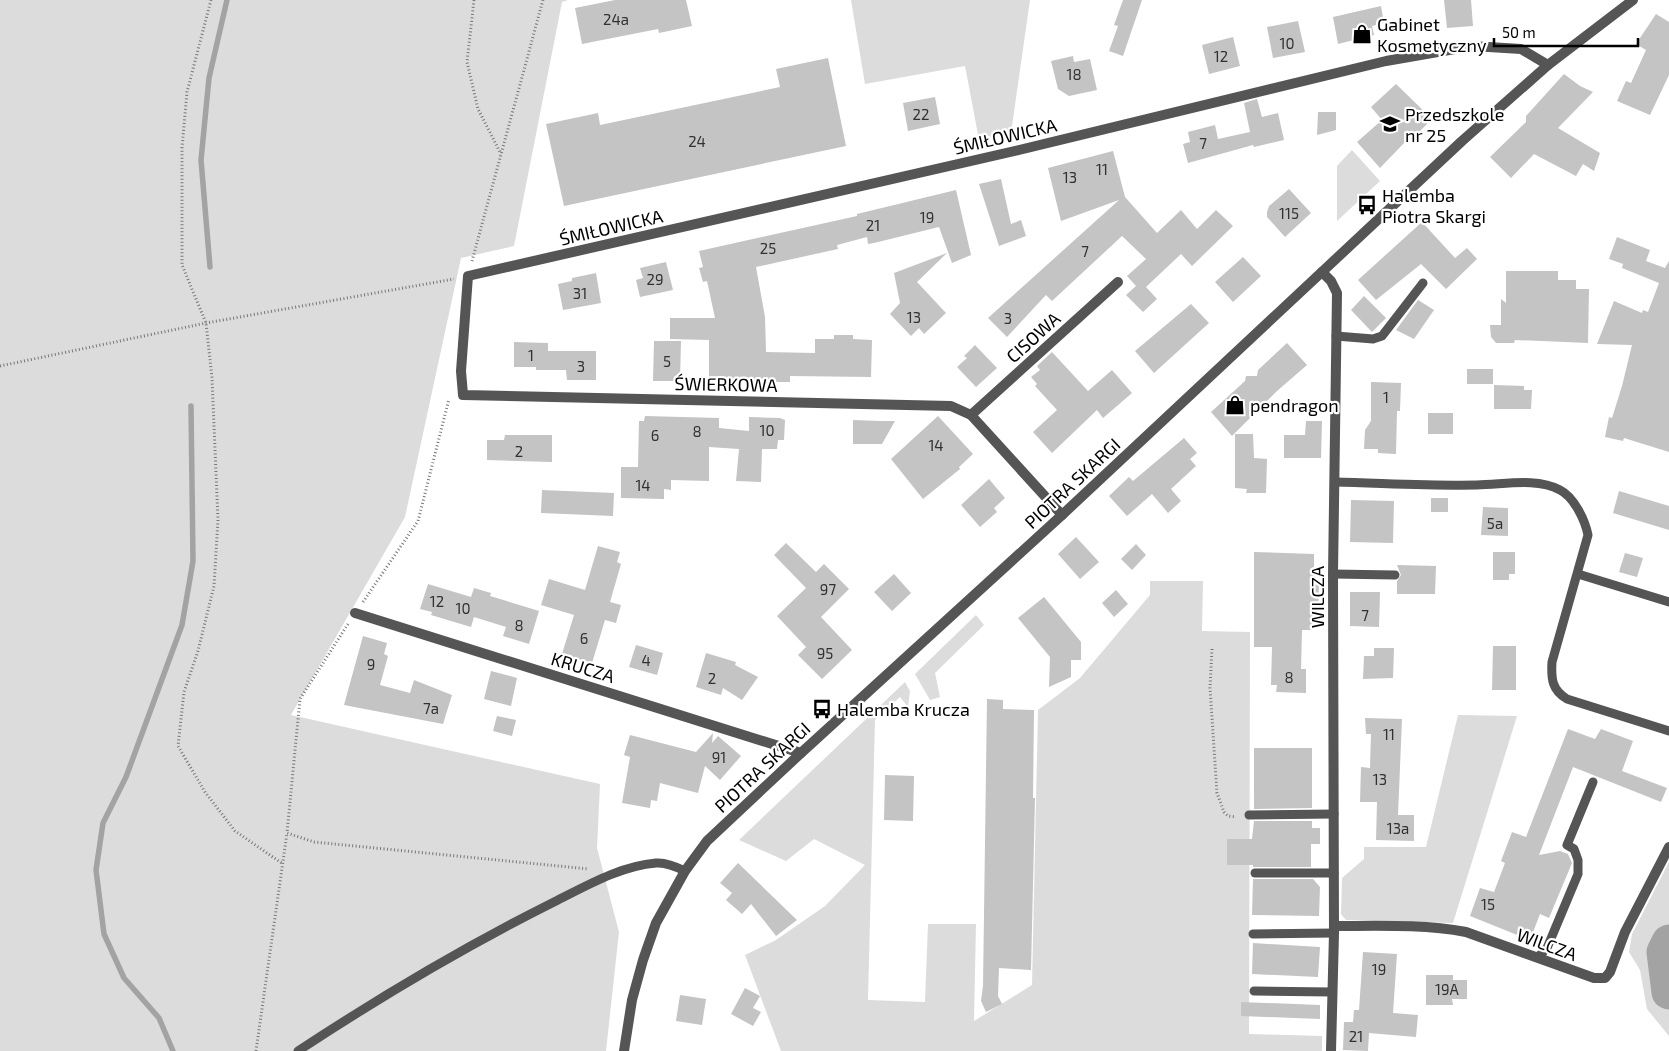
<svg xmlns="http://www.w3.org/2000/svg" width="1669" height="1051" viewBox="0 0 1669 1051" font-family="'Exo 2',sans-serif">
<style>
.green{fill:#dcdcdc}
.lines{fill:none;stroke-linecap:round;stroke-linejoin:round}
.stream{stroke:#a3a3a3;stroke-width:5.5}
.river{stroke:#a3a3a3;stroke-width:35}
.building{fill:#c4c4c4}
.path{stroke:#777;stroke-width:3;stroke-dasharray:1 2.5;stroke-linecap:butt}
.service{stroke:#555;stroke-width:9}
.minor{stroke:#555;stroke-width:10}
.tertiary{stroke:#555;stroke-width:10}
.labels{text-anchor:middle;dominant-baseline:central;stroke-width:4.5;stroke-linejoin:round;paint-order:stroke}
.number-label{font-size:15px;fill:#313131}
.poi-label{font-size:18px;fill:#000;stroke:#fff;text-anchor:start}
.street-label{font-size:18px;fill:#000;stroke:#fff}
</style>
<rect width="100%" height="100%" fill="#fff"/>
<g class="green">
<path d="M0 0H568L562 2 514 246 461 258 405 517 291 715 600 784 597 848 619 932 606 1051H0Z"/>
<path d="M851 0H1030L1011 133 979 140 965 66 865 84Z"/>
<path d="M1352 150 1380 181 1337 221V166Z"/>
<path d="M1150 581H1203L1202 631 1250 632 1249 1034 1322 1036V1051H781L745 955 776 940 825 906 865 865 814 839 786 861 739 840 905 682 910 691 908 707 900 697 875 720 868 1000 925 1002 928 924H976L974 1021 1032 985 1038 710 1080 678 1150 595Z"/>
<path d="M976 615 984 625 935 673 940 697 930 700 915 674Z"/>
<path d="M1458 715 1517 716 1453 923 1346 920 1341 914 1342 878 1364 859V847H1426Z"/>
<path d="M1669 862V939L1663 952 1665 982 1669 997V1036L1647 1009 1640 970 1629 952 1632 934Z"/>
</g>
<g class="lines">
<g class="stream">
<path d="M210 267 201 160 209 78 227 0"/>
<path d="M173 1051 159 1018 124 978 104 934 96 870 103 823 126 777 182 625 193 561 191 406"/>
</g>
<path class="river" d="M1669 942 1664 952 1669 992"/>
</g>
<g class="building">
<path d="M615 0H686L692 26 659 33 658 29 582 44 575 8Z"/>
<path d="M1123 0H1142L1123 56 1109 51 1118 26 1114 25Z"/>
<path d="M1444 0H1471L1473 26 1447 28Z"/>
<path d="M1381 6 1384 23 1372 26 1374 35 1338 44 1333 17Z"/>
<path d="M1656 14 1669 22V75L1650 115 1617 101 1626 81 1631 83 1646 50 1636 44Z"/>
<path d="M1298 21 1305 52 1273 58 1267 27Z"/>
<path d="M1233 37 1240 66 1209 74 1202 45Z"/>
<path d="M1073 56 1074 62 1090 59 1097 90 1069 96 1058 89 1051 61Z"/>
<path d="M828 58 846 146 564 206 546 124 598 113 600 125 780 87 776 69Z"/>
<path d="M1564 74 1580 86 1593 92 1558 128 1600 153 1594 171 1583 164 1576 176 1534 154 1511 178 1490 157 1526 122V116Z"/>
<path d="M1396 84 1432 119 1408 143 1406 141 1380 168 1357 142 1382 120 1371 107Z"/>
<path d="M935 97 940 124 908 131 903 103Z"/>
<path d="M1257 99 1262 117 1278 113 1284 140 1254 147 1253 145 1188 163 1183 144 1190 142 1188 132 1215 125 1218 139 1250 132 1244 103Z"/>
<path d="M1318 112H1336V130L1317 135Z"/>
<path d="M1113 151 1125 197 1157 233 1181 210 1197 229 1216 210 1233 226 1192 266 1181 254 1146 287 1157 299 1143 312 1126 295 1136 286 1127 276 1146 259 1122 236 1052 301 1046 295 1007 337 988 318 1119 200 1061 221 1048 168Z"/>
<path d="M1001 179 1011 224 1021 220 1026 236 999 246 979 184Z"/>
<path d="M1289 189 1311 213 1285 237 1267 217V212L1269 206Z"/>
<path d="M956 190 971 255 952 263 939 227 874 243 868 244 867 237 837 245 838 249 756 267 765 317 766 352 815 353V339H834V335H853V339L872 340 871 377 790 376V382H709V340L670 339V318H715L707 281 703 282 699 268 703 267 699 251 857 216V214Z"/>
<path d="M1422 222 1455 258 1467 248 1477 259 1446 289 1421 264 1376 300 1358 280Z"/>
<path d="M1617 237 1650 250 1646 261 1665 268 1669 261V452L1624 438 1623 441 1605 437 1609 417 1612 418 1622 386 1632 345 1597 344 1614 301 1642 313 1643 310 1648 312 1659 283 1622 268 1623 264 1609 259Z"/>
<path d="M947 253 917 282 946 313 924 334 919 328 911 336 890 314 900 303 894 273Z"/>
<path d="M1243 257 1261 276 1233 302 1215 282Z"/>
<path d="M666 262 673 290 640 297 636 280 643 278 640 268Z"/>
<path d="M1506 271H1558V280H1576V289H1589L1588 343 1515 340 1514 343H1496L1491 337 1490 325H1501V299L1506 303Z"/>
<path d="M596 273 601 303 563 310 558 284 572 281V278Z"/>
<path d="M1364 296 1386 318 1372 332 1351 310Z"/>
<path d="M1418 300 1434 310 1414 339 1396 330Z"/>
<path d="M1191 304 1209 323 1154 373 1135 351Z"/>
<path d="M654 341H681L680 381H653Z"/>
<path d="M514 342 548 343V351H596V380H567L566 370H536V367H514Z"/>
<path d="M1287 343 1307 365 1277 391 1232 436 1211 412 1245 381 1246 376H1257L1258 370Z"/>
<path d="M975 345 997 368 976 387 957 367 967 358 964 356Z"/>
<path d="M1052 352 1088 391 1112 370 1132 393 1103 418 1097 410 1052 453 1033 432 1057 410 1035 386 1037 384 1031 377 1040 370 1037 366Z"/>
<rect x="1467" y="369" width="26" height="15"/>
<path d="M1371 382 1401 383 1400 411H1397L1396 454 1378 453V449H1364L1365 430 1371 421Z"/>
<path d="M1494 385 1524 386V390H1532L1531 409H1494Z"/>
<rect x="1428" y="413" width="25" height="21"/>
<path d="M645 416 719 418V428L749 431V417L780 418 785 420 784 440H778L777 449H762L761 482 736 481 739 449 709 447V481L671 480V490L664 489V499L621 498V467H638L639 421H644Z"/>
<path d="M938 416 973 454 959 467 960 469 923 499 891 459Z"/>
<path d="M853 420 881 421H895L882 444H853Z"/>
<path d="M1306 421H1322L1321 458H1284V435H1305Z"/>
<path d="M1235 434H1253L1254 458 1267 459 1266 493H1246L1247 489 1235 488Z"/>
<path d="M505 435H552V462L487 460V440H504Z"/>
<path d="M1184 438 1197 453 1190 459 1196 466 1171 489 1181 501 1168 513 1152 494 1127 516 1109 496 1129 477 1133 481Z"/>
<path d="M989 479 1005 498 994 508 997 512 980 527 961 505Z"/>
<path d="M542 490 614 493 613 516 541 513Z"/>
<path d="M1619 491 1669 506V530L1613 513Z"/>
<rect x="1431" y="498" width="17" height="14"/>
<path d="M1351 500 1394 501 1393 543 1350 542Z"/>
<path d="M1483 507 1508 508V536L1481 535Z"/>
<path d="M1076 537 1099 562 1080 579 1058 554Z"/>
<path d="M786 543 816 572 824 564 849 589 821 617 852 650 822 679 798 655 806 647 777 616 806 588 774 555Z"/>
<path d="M1136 544 1146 555 1132 570 1121 559Z"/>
<path d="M598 546 620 552 617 562 621 564 610 602 621 605 616 623 605 620 592 663 562 654 574 615 541 605 549 579 585 590Z"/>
<path d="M1254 552 1314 554V582H1319L1318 621H1313L1312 630H1302L1301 669H1306V693L1276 692 1277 685H1271L1272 647H1254Z"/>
<path d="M1493 552H1515V574H1509V580H1493Z"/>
<path d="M1625 553 1643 558 1637 577 1619 572Z"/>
<path d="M1397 565 1436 566 1435 594H1397V581L1401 575Z"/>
<path d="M894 574 911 593 892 611 874 592Z"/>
<path d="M428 584 471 597 474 588 491 593 490 596 539 611 529 644 503 636 506 627 474 617 471 627 431 615 432 612 420 609Z"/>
<path d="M1116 590 1128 604 1114 617 1102 603Z"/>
<path d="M1350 592H1380L1379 627 1350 626Z"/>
<path d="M1044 597 1081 642V660H1071V677L1049 687 1050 657 1018 618Z"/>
<path d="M363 636 387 643 384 654 388 656 380 685 410 693 414 680 452 695 443 724 344 705Z"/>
<path d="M636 645 663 653 657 675 629 667Z"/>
<path d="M1493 646H1516V690H1492Z"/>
<path d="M1374 648H1394L1393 678 1363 679 1364 656H1374Z"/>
<path d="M706 653 736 662 735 665 758 677 742 700 723 688 721 695 696 687Z"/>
<path d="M491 671 517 678 511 706 484 699Z"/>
<path d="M987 699 1003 700V709L1034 710 1033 798H1035L1031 970 999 968 998 996 1002 1004 986 1012 981 1001 983 986Z"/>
<path d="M497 716 516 720 512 736 493 731Z"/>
<path d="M1365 718 1402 719 1398 815H1414V841L1376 840 1377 802H1360L1361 767 1370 768 1371 734H1366Z"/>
<path d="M1568 729 1595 739 1601 729 1633 741 1622 771 1667 788 1661 802 1573 767 1539 855 1560 851 1568 854 1572 863 1549 918 1540 914 1530 940 1470 916 1480 888 1494 892 1505 863 1501 861 1512 832 1526 837Z"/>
<path d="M713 733 712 743 718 736 741 756 720 780 705 766 698 793 660 783 657 801 651 800 650 808 622 803 630 757 624 755 630 735 696 752Z"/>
<path d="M1254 748H1312V808L1254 809Z"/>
<path d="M885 775 914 776 913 821 884 820Z"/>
<path d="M1254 821H1312V828H1320V844H1311V867H1253V865H1227V839H1252Z"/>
<path d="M738 863 797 920 776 936 751 904 742 914 726 900 732 893 720 883Z"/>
<path d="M1253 879H1313L1320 887 1319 916 1252 915Z"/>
<path d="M1253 943 1320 947 1318 977 1252 974Z"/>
<path d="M1363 952 1397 954 1393 1013 1418 1015 1416 1037 1369 1033 1368 1051 1343 1050 1344 1022H1353L1354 1010H1359Z"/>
<path d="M1426 975H1453V980H1467V999H1452L1453 1005H1426Z"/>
<path d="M745 988 760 996 753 1008 761 1012 753 1026 731 1014Z"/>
<path d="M680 995 706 999 702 1025 676 1021Z"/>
<path d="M1241 1002 1320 1005V1019L1241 1016Z"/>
</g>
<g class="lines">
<g class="path">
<path d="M211 0 187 92 182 148V265L206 323 212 378 218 520 214 586 198 651 184 692 178 746 205 792 235 831 283 864"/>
<path d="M474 0 467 62 478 109 501 154"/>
<path d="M472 261 543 0"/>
<path d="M0 366 206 323 454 279"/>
<path d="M363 602 418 521 449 399"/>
<path d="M348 624 300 699 287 833 314 842 589 869"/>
<path d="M1212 649 1210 688 1217 793 1224 812 1228 816 1236 817"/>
<path d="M256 1051 287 833"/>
</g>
<g class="service">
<path d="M1336 336 1373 339 1382 336 1423 283"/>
<path d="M1335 482C1382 483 1429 486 1477 485 1502 485 1536 477 1560 490 1574 497 1585 520 1588 535L1552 662C1551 679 1552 690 1567 699L1669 731"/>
<path d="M1333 574 1395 575"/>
<path d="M1578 574 1669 602"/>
<path d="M1249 815 1334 814"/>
<path d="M1255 873H1334"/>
<path d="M1253 934 1334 933"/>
<path d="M1538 957 1547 948 1578 874V860L1574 849 1567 845 1593 782"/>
<path d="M1254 991 1332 992"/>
<path d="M298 1051C380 997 466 946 554 902 586 886 620 866 656 863 666 862 677 867 685 871"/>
</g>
<g class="minor">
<path d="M1322 272 1331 281 1337 293 1333 574 1334 933 1331 1051"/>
<path d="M971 415 1118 282"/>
<path d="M1062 515 971 415 951 406 463 395 461 371 468 276 1019 150 1386 61 1472 46 1521 49 1548 65"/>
<path d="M355 613 801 753"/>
<path d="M1334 926C1377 926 1423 924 1466 932L1594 978H1605L1610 972 1625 932 1669 847"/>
</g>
<path class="tertiary" d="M624 1051 632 1000 643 960 656 923 685 871 707 841 801 753 1062 515 1462 141 1548 65 1633 0"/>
</g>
<defs>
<symbol id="shop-bare" viewBox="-9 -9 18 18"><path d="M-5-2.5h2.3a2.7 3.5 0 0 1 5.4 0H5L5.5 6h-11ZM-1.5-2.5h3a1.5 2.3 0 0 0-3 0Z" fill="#000" stroke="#fff" stroke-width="2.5" paint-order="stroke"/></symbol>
<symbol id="school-bare" viewBox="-9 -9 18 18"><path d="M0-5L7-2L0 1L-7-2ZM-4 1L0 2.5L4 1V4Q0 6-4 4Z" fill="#000" stroke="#fff" stroke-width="2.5" paint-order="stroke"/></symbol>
<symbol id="bus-bare" viewBox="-9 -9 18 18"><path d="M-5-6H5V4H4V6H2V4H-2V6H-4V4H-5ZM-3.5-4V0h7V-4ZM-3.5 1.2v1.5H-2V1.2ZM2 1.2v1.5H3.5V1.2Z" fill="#000" stroke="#fff" stroke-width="2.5" paint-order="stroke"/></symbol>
</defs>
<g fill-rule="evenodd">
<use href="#shop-bare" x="1348" y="20" width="28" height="28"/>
<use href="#school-bare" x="1376" y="110" width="28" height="28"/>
<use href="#bus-bare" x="1353" y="191" width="28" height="28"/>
<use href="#shop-bare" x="1221" y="391" width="28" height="28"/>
<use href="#bus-bare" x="808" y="695" width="28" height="28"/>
</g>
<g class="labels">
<g class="number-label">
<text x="616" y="19">24a</text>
<text x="1287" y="43">10</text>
<text x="1221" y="56">12</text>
<text x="1074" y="74">18</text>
<text x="921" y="114">22</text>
<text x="697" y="141">24</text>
<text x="1203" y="143">7</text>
<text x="1102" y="169">11</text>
<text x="1070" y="177">13</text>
<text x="1289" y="213">115</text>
<text x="927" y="217">19</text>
<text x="873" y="225">21</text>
<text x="768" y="248">25</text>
<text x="1085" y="251">7</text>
<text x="655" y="279">29</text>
<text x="580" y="293">31</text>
<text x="914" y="317">13</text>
<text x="1008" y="318">3</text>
<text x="531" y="355">1</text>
<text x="667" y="361">5</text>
<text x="581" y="366">3</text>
<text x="1386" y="397">1</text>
<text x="767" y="430">10</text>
<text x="697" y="431">8</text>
<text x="655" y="435">6</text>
<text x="936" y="445">14</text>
<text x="519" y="451">2</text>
<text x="643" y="485">14</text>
<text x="1495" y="523">5a</text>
<text x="828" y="589">97</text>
<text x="437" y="601">12</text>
<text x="463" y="608">10</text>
<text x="1365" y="615">7</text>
<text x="519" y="625">8</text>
<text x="584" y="638">6</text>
<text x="825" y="653">95</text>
<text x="646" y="660">4</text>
<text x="371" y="664">9</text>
<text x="1289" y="677">8</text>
<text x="712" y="678">2</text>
<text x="431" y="708">7a</text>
<text x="1389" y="734">11</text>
<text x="719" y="757">91</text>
<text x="1380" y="779">13</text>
<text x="1398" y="828">13a</text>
<text x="1488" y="904">15</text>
<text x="1379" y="969">19</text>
<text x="1447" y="989">19A</text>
<text x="1356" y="1036">21</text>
</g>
<g class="poi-label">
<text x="1377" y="24">Gabinet<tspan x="1377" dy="21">Kosmetyczny</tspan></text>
<text x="1405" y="114">Przedszkole<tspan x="1405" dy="21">nr 25</tspan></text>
<text x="1382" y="195">Halemba<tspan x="1382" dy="21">Piotra Skargi</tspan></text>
<text x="1250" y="405">pendragon</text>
<text x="837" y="709">Halemba Krucza</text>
</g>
<g class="street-label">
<text transform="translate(1005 136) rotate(-13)">ŚMIŁOWICKA</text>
<text transform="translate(611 227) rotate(-13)">ŚMIŁOWICKA</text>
<text transform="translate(1033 337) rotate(-42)">CISOWA</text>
<text transform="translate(726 384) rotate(1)">ŚWIERKOWA</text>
<text transform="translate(1072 483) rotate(-43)">PIOTRA SKARGI</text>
<text transform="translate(1317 597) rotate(-90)">WILCZA</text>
<text transform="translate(583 667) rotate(17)">KRUCZA</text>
<text transform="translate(762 767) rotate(-43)">PIOTRA SKARGI</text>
<text transform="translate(1547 944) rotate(20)">WILCZA</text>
</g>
</g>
<path d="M1494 38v8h144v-8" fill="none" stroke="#000000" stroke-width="2.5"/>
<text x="1502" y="38" font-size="15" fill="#000000" stroke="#ffffff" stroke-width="4" paint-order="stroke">50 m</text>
</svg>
